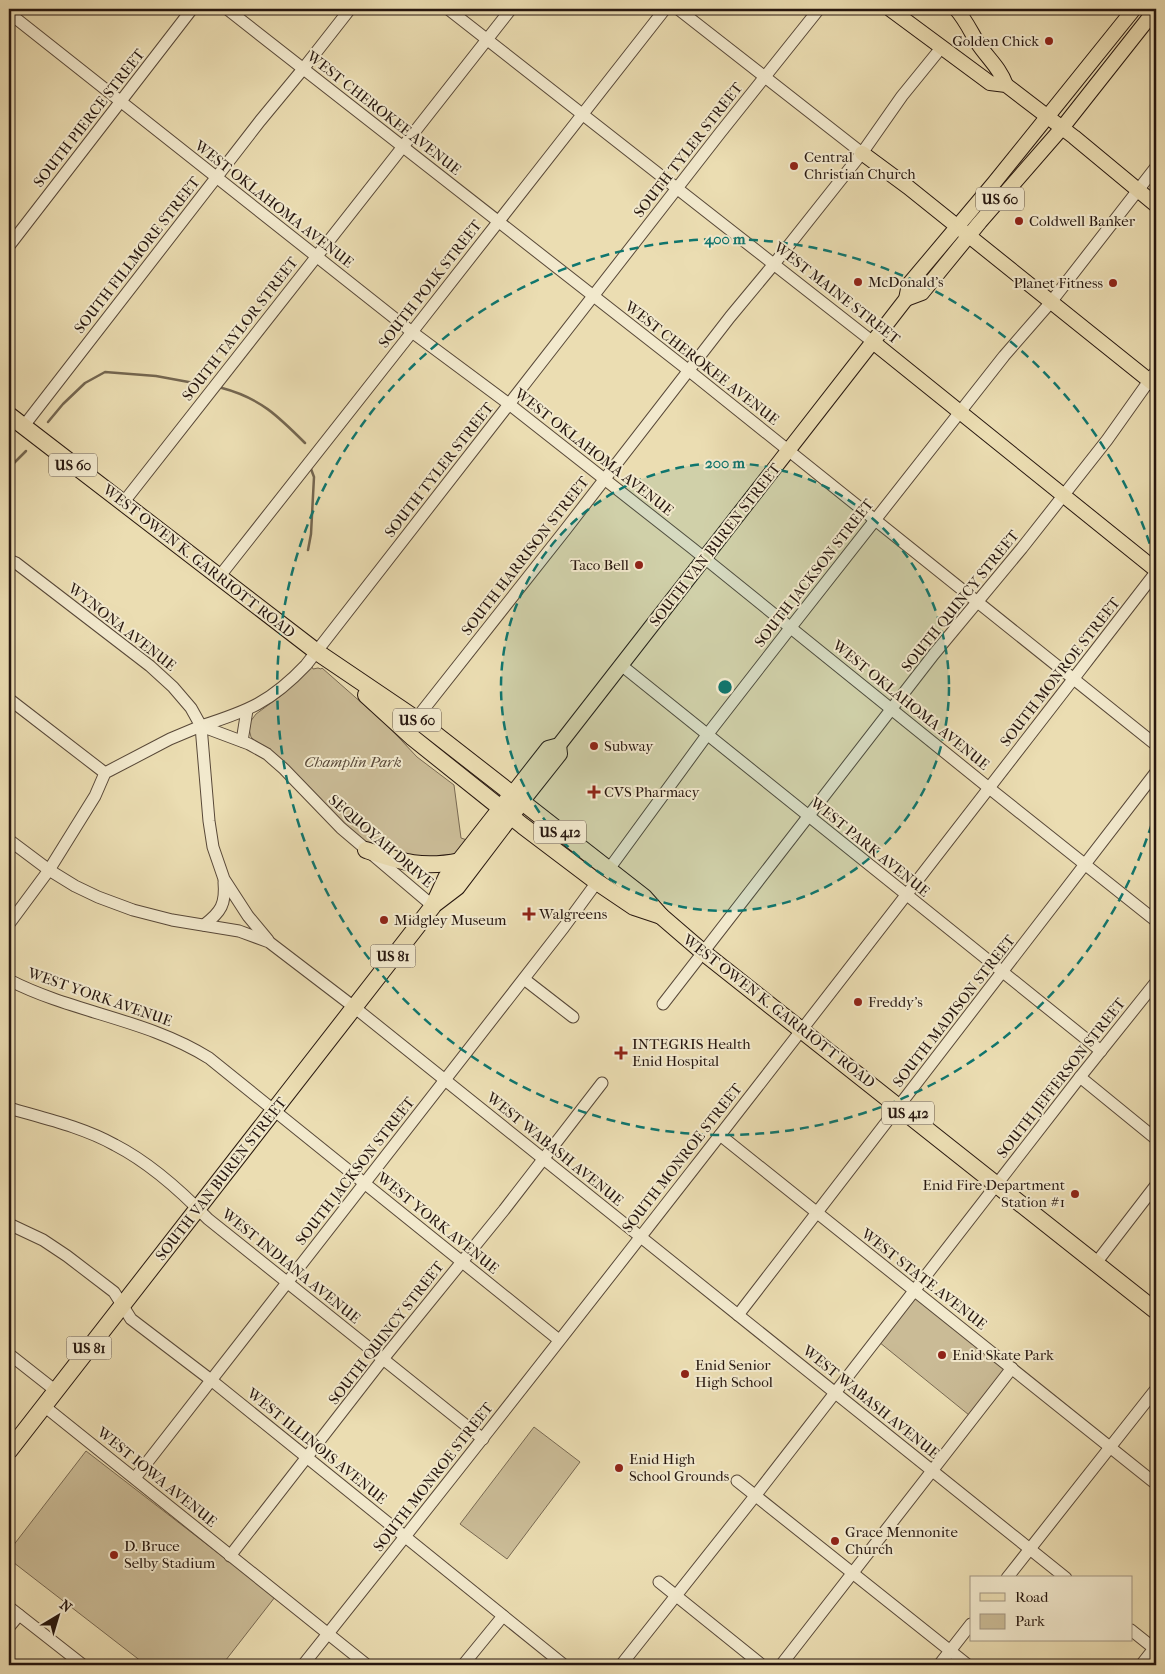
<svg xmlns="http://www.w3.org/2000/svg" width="1165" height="1674" viewBox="0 0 1165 1674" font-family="'IM FELL French Canon',serif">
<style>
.green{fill:#cabb96;stroke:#786952}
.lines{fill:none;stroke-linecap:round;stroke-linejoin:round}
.stream{stroke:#746650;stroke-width:2.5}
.minor-casing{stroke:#584838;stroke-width:13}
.major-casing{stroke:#27170f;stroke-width:16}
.highway-casing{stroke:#27170f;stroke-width:18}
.minor{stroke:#f2e9cd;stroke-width:11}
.major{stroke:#ebddb2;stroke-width:14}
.highway{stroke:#ebddb2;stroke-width:16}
.ring{fill:none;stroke:#0f766e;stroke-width:2.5;stroke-dasharray:9 6}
.poi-dot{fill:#8f2418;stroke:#f2e9cd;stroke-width:2}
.labels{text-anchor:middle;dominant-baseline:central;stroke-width:4;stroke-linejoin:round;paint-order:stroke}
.shield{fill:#f2e9cd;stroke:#645648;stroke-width:1}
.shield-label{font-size:14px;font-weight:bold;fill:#27170f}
.poi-label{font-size:15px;fill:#27170f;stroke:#f2e9cd;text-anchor:start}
.street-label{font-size:15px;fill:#27170f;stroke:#f2e9cd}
.park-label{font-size:15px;font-style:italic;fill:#584838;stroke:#f2e9cd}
.centre{fill:#0f766e;stroke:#f2e9cd;stroke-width:2.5}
.ring-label{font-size:15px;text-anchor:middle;font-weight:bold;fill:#0f766e;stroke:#f2e9cd;stroke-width:4;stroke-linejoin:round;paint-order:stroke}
</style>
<rect width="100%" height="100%" fill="#ebddb2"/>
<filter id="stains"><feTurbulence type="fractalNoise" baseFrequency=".004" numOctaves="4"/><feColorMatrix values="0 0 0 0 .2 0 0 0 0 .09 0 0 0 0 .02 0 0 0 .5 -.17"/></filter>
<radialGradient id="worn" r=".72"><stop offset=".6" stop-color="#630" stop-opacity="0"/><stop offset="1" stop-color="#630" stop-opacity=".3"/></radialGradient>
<g class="green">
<path d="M312 667 313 669 318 668 321 669 322 668 388 726 417 757 454 785 461 838 467 840 452 858 416 860 363 841 251 737 249 729 250 722 256 714 282 695Z"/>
<path d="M915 1298 1005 1369 969 1415 879 1342Z"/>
<path d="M534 1427 580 1462 507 1559 460 1524Z"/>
<path d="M86 1451 275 1597 222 1665H146L9 1559V1551Z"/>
</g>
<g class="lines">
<g class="stream">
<path d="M222 388C260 398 278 416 305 443"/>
<path d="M48 422 63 404 85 383 105 372 156 376 194 383"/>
<path d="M9 468 26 451"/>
<path d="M308 550 311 534 314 477 311 469"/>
</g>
<defs>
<g id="minor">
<path d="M227 9 688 370 1156 745"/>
<path d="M448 9 873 342"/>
<path d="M678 9 862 153"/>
<path d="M9 13 412 332 509 404 692 548 989 788 1156 921"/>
<path d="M9 246 192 9"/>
<path d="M23 427 260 121 303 69 350 9"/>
<path d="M123 503 511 9"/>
<path d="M9 560 16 563 150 666 173 687 191 708 201 726 209 821 213 847 224 879 248 916 268 940"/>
<path d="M219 577 412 332 665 9"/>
<path d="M621 665 1101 1051"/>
<path d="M9 699 105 773"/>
<path d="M416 719 566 529 730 317 774 264 862 153 902 96 941 48"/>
<path d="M201 726C248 711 271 702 306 665L720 133 819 9"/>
<path d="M242 741 247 710"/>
<path d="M9 840 49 870 75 886 98 897 133 910 172 920 239 931 269 942 354 1007 1066 1578"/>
<path d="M609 869 707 735 791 627 1004 356 1051 302 1156 167"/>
<path d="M9 924 49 870 95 796 105 773 170 739 201 726 249 744 267 754 284 769 341 828 433 906"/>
<path d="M204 925C221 912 226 904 224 882"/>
<path d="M524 979 573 1017"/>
<path d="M9 980C73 1013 147 1019 209 1058L559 1340"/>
<path d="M663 1004 934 654 1022 548 1107 440 1156 371"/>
<path d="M1080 1077 1156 1139"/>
<path d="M9 1108C43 1118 83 1127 115 1145 148 1162 182 1192 208 1219L483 1439"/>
<path d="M720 1135 1156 1484"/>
<path d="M9 1224 43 1240 67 1256 114 1292 131 1319 211 1380 564 1665"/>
<path d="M1096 1263 1156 1185"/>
<path d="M738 1315 1156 772"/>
<path d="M9 1354 56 1391"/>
<path d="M44 1406 367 1665"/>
<path d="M135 1478 564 927 597 882"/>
<path d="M737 1481 968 1665"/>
<path d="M230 1556 383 1359 504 1210 602 1083"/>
<path d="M1007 1578 1156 1389"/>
<path d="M659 1582 762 1665"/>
<path d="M9 1607 83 1665"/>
<path d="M9 1627 19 1615"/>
<path d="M1131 1630 1156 1650"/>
<path d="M303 1665C591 1304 873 938 1156 572"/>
<path d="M463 1665 503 1616"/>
<path d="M621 1665 755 1496 1080 1077 1156 982"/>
<path d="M781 1665 1012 1368"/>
<path d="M939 1665 971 1624"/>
<path d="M1141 1665 1156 1646"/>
</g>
<g id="major">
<path d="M890 9 990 83 1006 85 1074 137 1156 205"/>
<path d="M956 9C965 19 970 30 977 42 987 58 999 66 1006 85"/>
<path d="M862 153 908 187 1156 386"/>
<path d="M906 299 922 293 980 222 1062 128 1156 9"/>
<path d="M873 342 1156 570"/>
<path d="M512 794 548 748 559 745 889 321 906 299 909 284 994 183 1134 9"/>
<path d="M522 802 560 754 559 745"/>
</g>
<g id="highway">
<path d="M9 415 317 652 416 719 644 897 661 916 704 953 1156 1311"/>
<path d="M366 695 413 738 523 826 597 882 634 907 661 916"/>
<path d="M366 850C402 862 422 869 460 861"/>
<path d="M436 903 457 887 517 808"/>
<path d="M9 1451 433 906 446 878 512 794"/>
</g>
</defs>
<use href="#minor" class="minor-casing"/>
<use href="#major" class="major-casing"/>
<use href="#highway" class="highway-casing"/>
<use href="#minor" class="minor"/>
<use href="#major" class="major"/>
<use href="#highway" class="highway"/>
</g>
<circle cx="725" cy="687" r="224" fill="#0f766e" fill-opacity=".12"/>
<g class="ring">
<circle cx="725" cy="687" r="224"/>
<path d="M1156 810A448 448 0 1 1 1156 564"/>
</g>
<g class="poi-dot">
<circle cx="1049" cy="41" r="5"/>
<circle cx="794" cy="166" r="5"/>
<circle cx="1019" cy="221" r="5"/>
<circle cx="858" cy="282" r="5"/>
<circle cx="1113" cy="283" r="5"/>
<circle cx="639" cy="565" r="5"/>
<circle cx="594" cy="746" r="5"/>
<path d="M591.5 784.5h5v5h5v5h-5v5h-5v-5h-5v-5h5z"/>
<path d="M526.5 906.5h5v5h5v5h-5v5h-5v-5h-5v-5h5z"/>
<circle cx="384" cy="920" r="5"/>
<circle cx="858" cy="1002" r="5"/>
<path d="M618.5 1045.5h5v5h5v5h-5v5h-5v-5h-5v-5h5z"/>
<circle cx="1075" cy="1194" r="5"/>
<circle cx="942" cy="1355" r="5"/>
<circle cx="685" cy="1374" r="5"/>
<circle cx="619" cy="1468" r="5"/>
<circle cx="835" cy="1541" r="5"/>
<circle cx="114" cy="1555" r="5"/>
</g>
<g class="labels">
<g class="shield">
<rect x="976" y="187.5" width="48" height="23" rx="4"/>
<rect x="49" y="453.5" width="48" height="23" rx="4"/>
<rect x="393" y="708.5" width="48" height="23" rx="4"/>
<rect x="534" y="820.5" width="52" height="23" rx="4"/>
<rect x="370.5" y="944.5" width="45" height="23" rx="4"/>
<rect x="882" y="1101.5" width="52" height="23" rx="4"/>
<rect x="66.5" y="1336.5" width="45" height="23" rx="4"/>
</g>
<g class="shield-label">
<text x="1000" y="199">US 60</text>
<text x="73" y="465">US 60</text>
<text x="417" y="720">US 60</text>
<text x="560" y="832">US 412</text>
<text x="393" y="956">US 81</text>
<text x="908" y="1113">US 412</text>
<text x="89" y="1348">US 81</text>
</g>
<g class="poi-label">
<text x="1039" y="41" text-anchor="end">Golden Chick</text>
<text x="804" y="157">Central<tspan x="804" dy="17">Christian Church</tspan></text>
<text x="1029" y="221">Coldwell Banker</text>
<text x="868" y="282">McDonald's</text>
<text x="1103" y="283" text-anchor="end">Planet Fitness</text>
<text x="629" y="565" text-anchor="end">Taco Bell</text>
<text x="604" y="746">Subway</text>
<text x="604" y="792">CVS Pharmacy</text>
<text x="539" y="914">Walgreens</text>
<text x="394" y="920">Midgley Museum</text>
<text x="868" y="1002">Freddy's</text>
<text x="632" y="1044">INTEGRIS Health<tspan x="632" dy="17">Enid Hospital</tspan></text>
<text x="1065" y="1185" text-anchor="end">Enid Fire Department<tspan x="1065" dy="17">Station #1</tspan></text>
<text x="952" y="1355">Enid Skate Park</text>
<text x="695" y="1365">Enid Senior<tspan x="695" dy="17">High School</tspan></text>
<text x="629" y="1459">Enid High<tspan x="629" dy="17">School Grounds</tspan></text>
<text x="845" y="1532">Grace Mennonite<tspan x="845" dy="17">Church</tspan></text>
<text x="124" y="1546">D. Bruce<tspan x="124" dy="17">Selby Stadium</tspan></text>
</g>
<g class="street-label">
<text transform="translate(384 113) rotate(38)">WEST CHEROKEE AVENUE</text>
<text transform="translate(89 118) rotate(-52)">SOUTH PIERCE STREET</text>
<text transform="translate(688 150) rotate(-52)">SOUTH TYLER STREET</text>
<text transform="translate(274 204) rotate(38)">WEST OKLAHOMA AVENUE</text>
<text transform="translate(137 255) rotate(-52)">SOUTH FILLMORE STREET</text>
<text transform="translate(430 284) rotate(-52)">SOUTH POLK STREET</text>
<text transform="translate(837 293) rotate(38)">WEST MAINE STREET</text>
<text transform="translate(240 329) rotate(-52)">SOUTH TAYLOR STREET</text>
<text transform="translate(702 363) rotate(38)">WEST CHEROKEE AVENUE</text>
<text transform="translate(594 452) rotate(38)">WEST OKLAHOMA AVENUE</text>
<text transform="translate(439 470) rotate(-52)">SOUTH TYLER STREET</text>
<text transform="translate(715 545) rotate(-52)">SOUTH VAN BUREN STREET</text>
<text transform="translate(525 556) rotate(-52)">SOUTH HARRISON STREET</text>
<text transform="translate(199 561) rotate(38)">WEST OWEN K. GARRIOTT ROAD</text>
<text transform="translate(814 573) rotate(-52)">SOUTH JACKSON STREET</text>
<text transform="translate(960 601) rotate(-51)">SOUTH QUINCY STREET</text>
<text transform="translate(122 627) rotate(38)">WYNONA AVENUE</text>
<text transform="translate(1060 672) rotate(-52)">SOUTH MONROE STREET</text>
<text transform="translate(911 705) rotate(39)">WEST OKLAHOMA AVENUE</text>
<text transform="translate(381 841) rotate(41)">SEQUOYAH DRIVE</text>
<text transform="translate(870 847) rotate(39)">WEST PARK AVENUE</text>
<text transform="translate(100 997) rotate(19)">WEST YORK AVENUE</text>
<text transform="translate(779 1011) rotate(38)">WEST OWEN K. GARRIOTT ROAD</text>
<text transform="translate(954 1011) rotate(-52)">SOUTH MADISON STREET</text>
<text transform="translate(1061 1078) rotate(-52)">SOUTH JEFFERSON STREET</text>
<text transform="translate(555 1149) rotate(39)">WEST WABASH AVENUE</text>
<text transform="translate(682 1158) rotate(-52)">SOUTH MONROE STREET</text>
<text transform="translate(355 1171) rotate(-52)">SOUTH JACKSON STREET</text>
<text transform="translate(221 1179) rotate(-52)">SOUTH VAN BUREN STREET</text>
<text transform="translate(438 1223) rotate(39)">WEST YORK AVENUE</text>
<text transform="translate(291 1266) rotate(39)">WEST INDIANA AVENUE</text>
<text transform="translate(924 1279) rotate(38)">WEST STATE AVENUE</text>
<text transform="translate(386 1333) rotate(-52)">SOUTH QUINCY STREET</text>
<text transform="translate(871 1402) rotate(39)">WEST WABASH AVENUE</text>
<text transform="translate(317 1446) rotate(39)">WEST ILLINOIS AVENUE</text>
<text transform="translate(157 1477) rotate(39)">WEST IOWA AVENUE</text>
<text transform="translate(433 1477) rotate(-52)">SOUTH MONROE STREET</text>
</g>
<g class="park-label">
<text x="353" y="762">Champlin Park</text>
</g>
</g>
<circle cx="725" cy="687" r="8" class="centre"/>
<g class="ring-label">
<text x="725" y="244">400 m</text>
<text x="725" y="468">200 m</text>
</g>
<rect width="1165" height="1674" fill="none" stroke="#ebddb2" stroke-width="30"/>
<rect x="10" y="10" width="1145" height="1654" fill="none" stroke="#27170f" stroke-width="2.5"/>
<rect x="15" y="15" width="1135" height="1644" fill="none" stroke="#27170f"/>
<rect x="970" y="1576" width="162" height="65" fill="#f2e9cd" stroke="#a19581"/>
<rect x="980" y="1593" width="25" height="8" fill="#ebddb2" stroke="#a19581"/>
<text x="1015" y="1602" font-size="15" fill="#27170f">Road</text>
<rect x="980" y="1614" width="25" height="15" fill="#cabb96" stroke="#a19581"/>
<text x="1015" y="1626" font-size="15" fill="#27170f">Park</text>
<g transform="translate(58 1616) rotate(38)" stroke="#f2e9cd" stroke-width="4" paint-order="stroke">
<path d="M0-4L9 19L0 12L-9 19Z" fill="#27170f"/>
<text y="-8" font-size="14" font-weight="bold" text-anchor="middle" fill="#27170f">N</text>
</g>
<rect width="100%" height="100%" filter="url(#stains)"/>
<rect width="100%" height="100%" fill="url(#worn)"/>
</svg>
